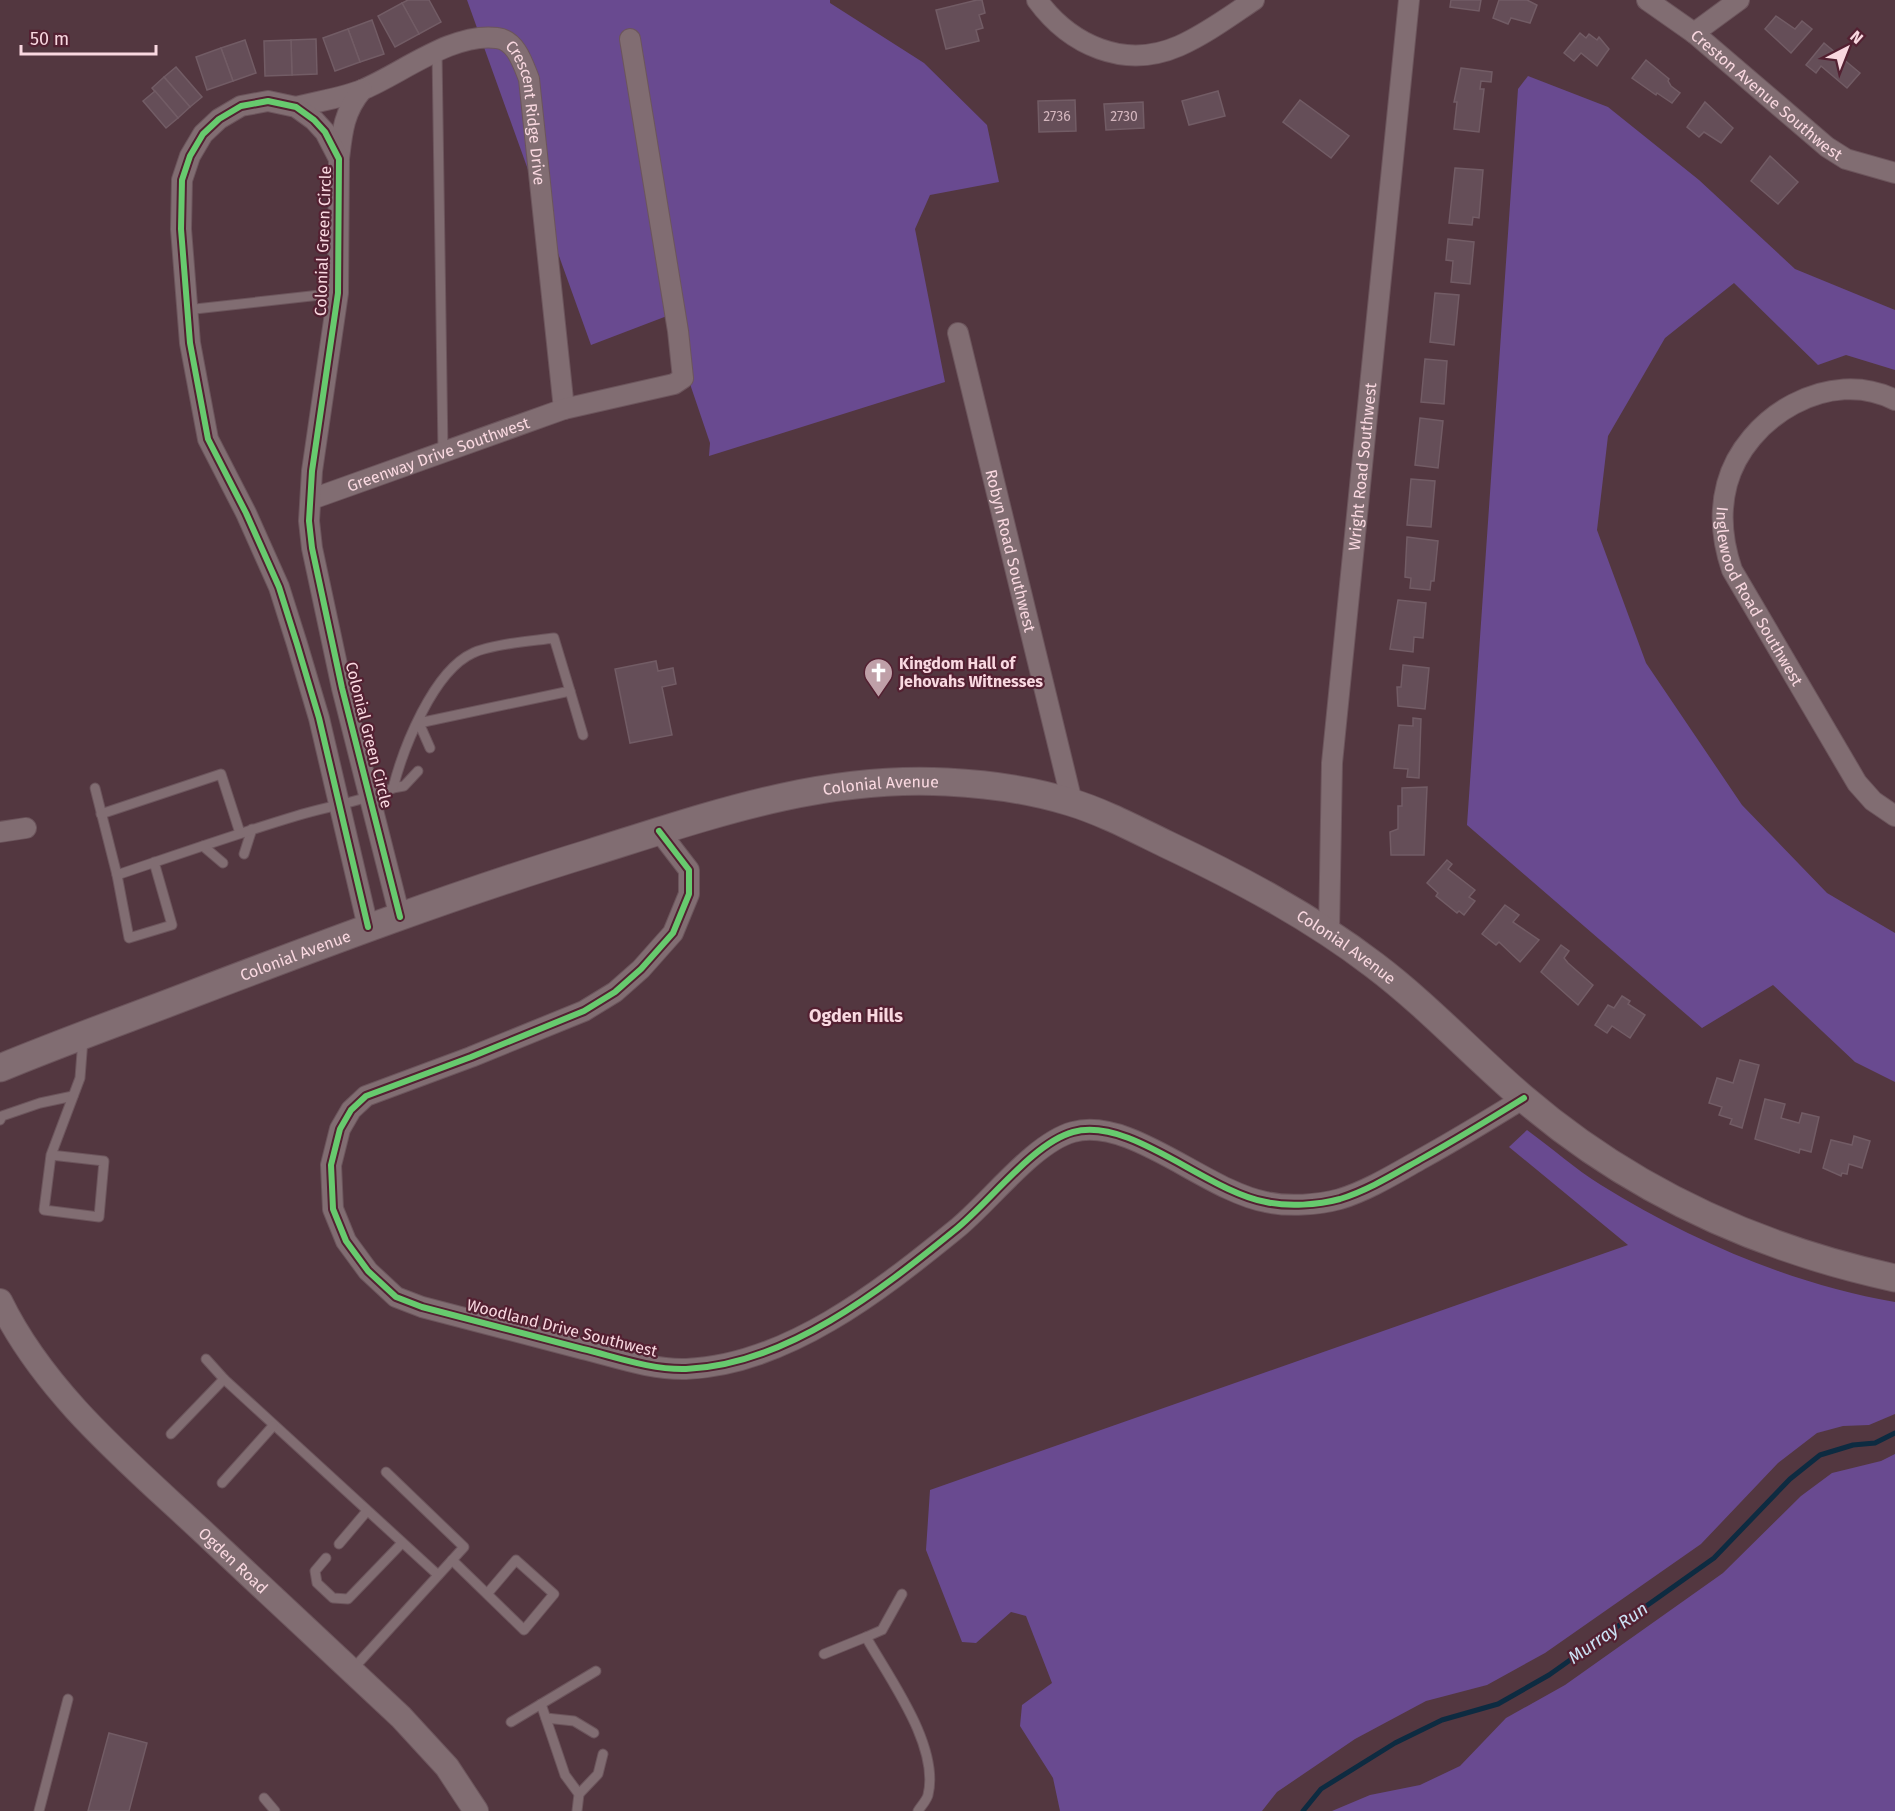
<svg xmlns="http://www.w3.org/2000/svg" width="1895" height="1811" viewBox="0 0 1895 1811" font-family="'Fira Sans',sans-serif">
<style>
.green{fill:#694a90}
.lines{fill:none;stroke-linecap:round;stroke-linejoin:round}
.stream{stroke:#0d2b41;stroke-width:5}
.building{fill:#654e58;stroke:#725c65;stroke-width:1.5}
.service-casing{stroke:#6c555c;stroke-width:11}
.minor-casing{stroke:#6c555c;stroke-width:22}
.tertiary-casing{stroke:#6c555c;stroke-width:26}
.secondary-casing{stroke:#6c555c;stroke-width:29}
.service{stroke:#816d72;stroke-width:9}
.minor{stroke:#816d72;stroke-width:20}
.tertiary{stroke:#816d72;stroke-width:24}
.secondary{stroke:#816d72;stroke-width:27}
.cycleway-casing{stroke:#532132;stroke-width:10}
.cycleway{stroke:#67ca6e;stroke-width:6}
.labels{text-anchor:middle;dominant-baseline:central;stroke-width:4.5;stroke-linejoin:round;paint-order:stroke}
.number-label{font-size:14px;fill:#d4b6be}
.street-label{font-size:16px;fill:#f9d8e0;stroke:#532132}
.poi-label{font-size:16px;font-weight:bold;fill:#f9d8e0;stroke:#532132;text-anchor:start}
.neighbourhood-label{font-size:18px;font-weight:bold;fill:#f9d8e0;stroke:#532132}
.water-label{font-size:18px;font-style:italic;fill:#cce3f5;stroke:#532132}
</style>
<rect width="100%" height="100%" fill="#533740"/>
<g class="green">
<path d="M467 0H830V3L924 63 987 125 999 182 930 195 915 229 945 382 709 456 710 443 667 316 591 345Z"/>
<path d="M1528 76 1608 107 1699 180 1795 269 1895 310V370L1846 355 1818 365 1734 283 1665 338 1608 436 1597 530 1646 663 1742 805 1827 893 1895 933V1082L1855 1062 1773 985 1702 1028 1467 825 1518 89Z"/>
<path d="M1527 1130C1552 1148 1575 1169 1601 1185 1690 1240 1791 1284 1895 1302V1414L1869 1425 1843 1426 1817 1433 1778 1463 1701 1544 1545 1653 1487 1685 1426 1701 1355 1739 1277 1792 1262 1811H1060L1053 1778 1020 1726 1022 1705 1052 1683 1026 1616 1011 1612 976 1643 962 1642 926 1550 930 1490 1628 1245 1509 1147Z"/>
<path d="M1895 1454V1811H1332L1370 1795 1420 1785 1460 1766 1506 1718 1565 1685 1723 1573 1801 1496 1832 1473 1881 1461Z"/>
</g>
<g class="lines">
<path class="stream" d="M1303 1811 1321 1789 1395 1743 1442 1720 1498 1704 1549 1675 1714 1558 1790 1479 1820 1455 1853 1445 1875 1443 1895 1433"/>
</g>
<g class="building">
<path d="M408 0H429L441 22 419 34 402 3Z"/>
<path d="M977 0H982L985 13 979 15 983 28 976 30 979 41 946 49 936 10Z"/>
<path d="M1451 0H1481L1479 11 1450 7Z"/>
<path d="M1499 0H1527L1537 5 1530 23 1511 18 1508 24 1493 18Z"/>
<path d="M402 3 419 34 395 47 378 16Z"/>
<path d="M1776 16 1795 29 1802 21 1812 29 1791 53 1765 29Z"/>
<path d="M372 20 384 54 360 62 348 29Z"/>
<path d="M348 29 360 62 335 71 323 38Z"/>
<path d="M1580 33 1586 38 1589 34 1597 40 1599 37 1609 49 1597 66 1581 53 1574 61 1564 53Z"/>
<path d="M316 39 317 74 292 75 291 40Z"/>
<path d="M245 40 256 73 233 81 221 48Z"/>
<path d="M291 40 292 75 265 76 264 41Z"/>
<path d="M1824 43 1860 73 1847 88 1821 66 1816 73 1806 65Z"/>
<path d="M221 48 233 81 207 90 196 57Z"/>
<path d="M1646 60 1669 79 1668 81 1671 86 1680 93 1672 103 1657 93 1656 95 1632 78Z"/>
<path d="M176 67 202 97 190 107 164 77Z"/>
<path d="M1461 68 1492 72 1491 82 1481 81 1480 89H1484L1479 132 1454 129 1457 102H1454Z"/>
<path d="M164 77 190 107 178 118 152 88Z"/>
<path d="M155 91 178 118 166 128 143 101Z"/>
<path d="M1218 91 1225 116 1189 125 1182 101Z"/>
<path d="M1075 100 1076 131 1039 132 1038 101Z"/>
<path d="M1300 100 1349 136 1331 158 1283 122Z"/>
<path d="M1143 102 1144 128 1106 130 1104 104Z"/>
<path d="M1705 102 1733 128 1721 143 1704 132 1699 137 1687 127Z"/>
<path d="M1770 156 1798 182 1778 204 1751 181Z"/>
<path d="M1455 168 1483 170 1479 218 1473 217 1472 225 1449 223Z"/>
<path d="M1448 239 1474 242 1470 284 1451 282 1453 261 1446 260Z"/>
<path d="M1435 293 1459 295 1454 345 1430 342Z"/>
<path d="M1425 359 1447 361 1444 404 1421 402Z"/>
<path d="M1420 418 1443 421 1438 468 1415 465Z"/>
<path d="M1411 479 1435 481 1431 527 1407 525Z"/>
<path d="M1407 537 1438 541 1434 581H1431L1430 590 1410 588 1411 578 1405 577Z"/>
<path d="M1398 600 1426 603 1423 638 1414 637 1413 652 1390 649Z"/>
<path d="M656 661 658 671 673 668 676 684 662 687 672 735 630 743 615 669Z"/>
<path d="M1403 665 1429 668 1425 709 1398 706 1397 687H1401Z"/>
<path d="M1413 718 1421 719 1419 778 1407 777 1408 769 1394 768 1399 725 1413 726Z"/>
<path d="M1427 787 1424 855H1391L1390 832 1398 829V806H1402V788Z"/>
<path d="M1447 860 1452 864 1448 869 1475 890 1469 897 1475 901 1464 915 1459 911 1457 913 1436 896 1438 893 1427 883Z"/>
<path d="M1505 905 1519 915 1513 922 1539 940 1520 962 1499 942 1496 945 1482 934Z"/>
<path d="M1561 945 1569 951 1564 958 1568 963 1593 985 1578 1005 1541 972Z"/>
<path d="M1622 996 1630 1001 1628 1004 1645 1015 1630 1038 1612 1026 1607 1033 1595 1025 1608 1005 1614 1008Z"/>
<path d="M1740 1060 1759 1065 1742 1128 1730 1124 1732 1119 1719 1115 1722 1107 1709 1103 1717 1078 1733 1083Z"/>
<path d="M1765 1099 1785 1104 1781 1118 1799 1123 1802 1113 1819 1117 1811 1152 1800 1149 1799 1153 1755 1139Z"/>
<path d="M1854 1136 1870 1141 1862 1168 1849 1164 1847 1174 1842 1173 1841 1176 1823 1168 1831 1140 1852 1145Z"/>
<path d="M109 1733 147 1743 129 1811H88Z"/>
</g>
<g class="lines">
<defs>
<g id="service">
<path d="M437 52 443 452"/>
<path d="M186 310 338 293"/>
<path d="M570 691 583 735"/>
<path d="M95 788 117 875"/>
<path d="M393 788 404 786 418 771"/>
<path d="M101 814 221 774 240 833"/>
<path d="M203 846 223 863"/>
<path d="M244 854 252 829"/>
<path d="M154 862 172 925 129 938 117 875C176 855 236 834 296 816 328 806 362 802 393 788 403 749 433 671 473 653 491 644 533 641 554 638L570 691 419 723 430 748"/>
<path d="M0 1120 2 1116 40 1103 73 1096"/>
<path d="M51 1155 104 1161 99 1217 44 1210 51 1155 80 1078 83 1039"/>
<path d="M206 1359 224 1379"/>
<path d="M171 1434 224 1379 438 1575"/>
<path d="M222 1483 273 1426"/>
<path d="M339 1544 367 1511"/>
<path d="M326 1558 315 1571 317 1583 333 1598 348 1599 402 1543"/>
<path d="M452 1560 487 1594 516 1560 554 1594 524 1630 487 1594"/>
<path d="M866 1637 882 1630 902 1594"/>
<path d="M824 1654 866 1637C889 1678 940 1746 928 1795 927 1800 921 1806 918 1811"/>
<path d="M351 1671 464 1547 386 1472"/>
<path d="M541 1704 596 1671"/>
<path d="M546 1718 574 1721 594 1733"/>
<path d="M511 1722 541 1704 565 1775 579 1794 577 1811"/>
<path d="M579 1794 598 1774 603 1754"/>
<path d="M264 1798 275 1811"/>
<path d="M39 1811 68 1699"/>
</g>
<g id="minor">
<path d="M1037 0C1070 45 1124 70 1179 46 1206 34 1230 16 1254 0"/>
<path id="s1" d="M1647 0 1694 33 1827 147 1846 159 1895 173"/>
<path d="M1694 33 1739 0"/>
<path id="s2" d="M296 107C318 101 343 98 364 89 402 73 453 32 497 38 516 40 523 64 529 79L564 409"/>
<path d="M339 159C342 132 344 111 362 90"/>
<path id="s3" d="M958 333 1072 802"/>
<path id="s4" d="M1895 400C1830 366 1745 417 1727 484 1719 514 1722 541 1732 570L1857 783 1873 801 1895 816"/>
<path id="s5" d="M312 499 564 409 674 384 683 378 678 331 630 39"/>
<path d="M659 831 689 870V894L673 933 641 969 615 992 584 1011 471 1057 366 1096 351 1110 340 1129 331 1165 333 1209 346 1241 368 1271 396 1297 422 1307C476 1321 529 1335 583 1349 616 1357 651 1370 686 1369 786 1365 880 1291 955 1230 989 1203 1033 1143 1073 1132 1130 1116 1206 1191 1266 1202 1288 1207 1318 1205 1340 1199 1369 1190 1396 1173 1423 1158 1457 1139 1490 1119 1524 1098"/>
<path d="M0 832 26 828"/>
<path d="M368 927 319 718 297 644 279 587 246 513 208 439 190 343 181 229 182 180 190 156 203 134 219 119 241 106 268 101 296 107 314 120 325 132 339 159 338 293 312 471 309 521 312 548 342 688 400 917"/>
<path id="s6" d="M1329 933 1332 763 1409 0"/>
</g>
<g id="tertiary">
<path id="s7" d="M0 1301C44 1392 126 1460 199 1528 266 1591 334 1654 401 1717L447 1767 476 1811"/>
</g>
<g id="secondary">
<path id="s8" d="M0 1068C65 1041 130 1018 195 993 326 943 456 894 590 853 708 816 821 775 947 782 987 784 1031 790 1070 802 1103 812 1135 829 1166 844 1238 878 1310 916 1374 965 1427 1005 1472 1054 1522 1097 1630 1190 1757 1248 1895 1278"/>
</g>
</defs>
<use href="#service" class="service-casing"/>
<use href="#minor" class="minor-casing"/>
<use href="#tertiary" class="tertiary-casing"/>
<use href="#secondary" class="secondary-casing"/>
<use href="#service" class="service"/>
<use href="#minor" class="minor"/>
<use href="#tertiary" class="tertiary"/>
<use href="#secondary" class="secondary"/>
<defs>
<g id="cycleway">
<path d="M659 831 689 870V894L673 933 641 969 615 992 584 1011 471 1057 366 1096 351 1110 340 1129 331 1165 333 1209 346 1241 368 1271 396 1297 422 1307C476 1321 529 1335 583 1349 616 1357 651 1370 686 1369 786 1365 880 1291 955 1230 989 1203 1033 1143 1073 1132 1130 1116 1206 1191 1266 1202 1288 1207 1318 1205 1340 1199 1369 1190 1396 1173 1423 1158 1457 1139 1490 1119 1524 1098"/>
<path d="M368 927 319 718 297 644 279 587 246 513 208 439 190 343 181 229 182 180 190 156 203 134 219 119 241 106 268 101 296 107 314 120 325 132 339 159 338 293 312 471 309 521 312 548 342 688 400 917"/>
</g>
</defs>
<use href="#cycleway" class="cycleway-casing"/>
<use href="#cycleway" class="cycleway"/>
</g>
<defs>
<symbol id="church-pin" viewBox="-11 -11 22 30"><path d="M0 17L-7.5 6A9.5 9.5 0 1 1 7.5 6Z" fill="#bfa0a8" stroke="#532132"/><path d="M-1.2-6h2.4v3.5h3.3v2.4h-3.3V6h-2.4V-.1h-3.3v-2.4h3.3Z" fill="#fff"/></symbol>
</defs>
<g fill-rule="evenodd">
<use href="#church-pin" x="862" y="656" width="33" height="45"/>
</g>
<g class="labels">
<g class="number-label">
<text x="1057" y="116">2736</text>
<text x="1124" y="116">2730</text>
</g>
<g class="street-label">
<text stroke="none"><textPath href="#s1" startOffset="153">Creston Avenue Southwest</textPath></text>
<text stroke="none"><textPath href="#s2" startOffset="302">Crescent Ridge Drive</textPath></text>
<text transform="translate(323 241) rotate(-88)">Colonial Green Circle</text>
<text stroke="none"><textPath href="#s5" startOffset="134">Greenway Drive Southwest</textPath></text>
<text stroke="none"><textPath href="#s6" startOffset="468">Wright Road Southwest</textPath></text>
<text stroke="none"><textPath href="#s3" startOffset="224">Robyn Road Southwest</textPath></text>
<text stroke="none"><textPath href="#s4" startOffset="334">Inglewood Road Southwest</textPath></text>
<text transform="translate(369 735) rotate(76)">Colonial Green Circle</text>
<text stroke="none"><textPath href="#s8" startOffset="928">Colonial Avenue</textPath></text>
<text stroke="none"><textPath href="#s8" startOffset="1432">Colonial Avenue</textPath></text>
<text stroke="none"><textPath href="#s8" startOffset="316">Colonial Avenue</textPath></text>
<text transform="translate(562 1328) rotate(14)">Woodland Drive Southwest</text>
<text stroke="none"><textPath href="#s7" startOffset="351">Ogden Road</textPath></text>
</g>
<g class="poi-label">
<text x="899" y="663">Kingdom Hall of<tspan x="899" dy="18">Jehovahs Witnesses</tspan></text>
</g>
<g class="neighbourhood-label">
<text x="856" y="1016">Ogden Hills</text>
</g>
<g class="water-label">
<text transform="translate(1608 1633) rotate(-35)">Murray Run</text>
</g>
</g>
<g transform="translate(1847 48) rotate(42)" stroke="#532132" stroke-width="4.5" paint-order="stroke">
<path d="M0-4.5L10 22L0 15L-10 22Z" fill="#f9d8e0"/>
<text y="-9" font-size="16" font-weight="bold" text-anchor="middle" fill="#f9d8e0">N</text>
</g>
<path d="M21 45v9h135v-9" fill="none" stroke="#f9d8e0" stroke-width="3"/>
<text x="30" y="45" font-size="18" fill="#f9d8e0" stroke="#532132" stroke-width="4.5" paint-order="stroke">50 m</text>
</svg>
